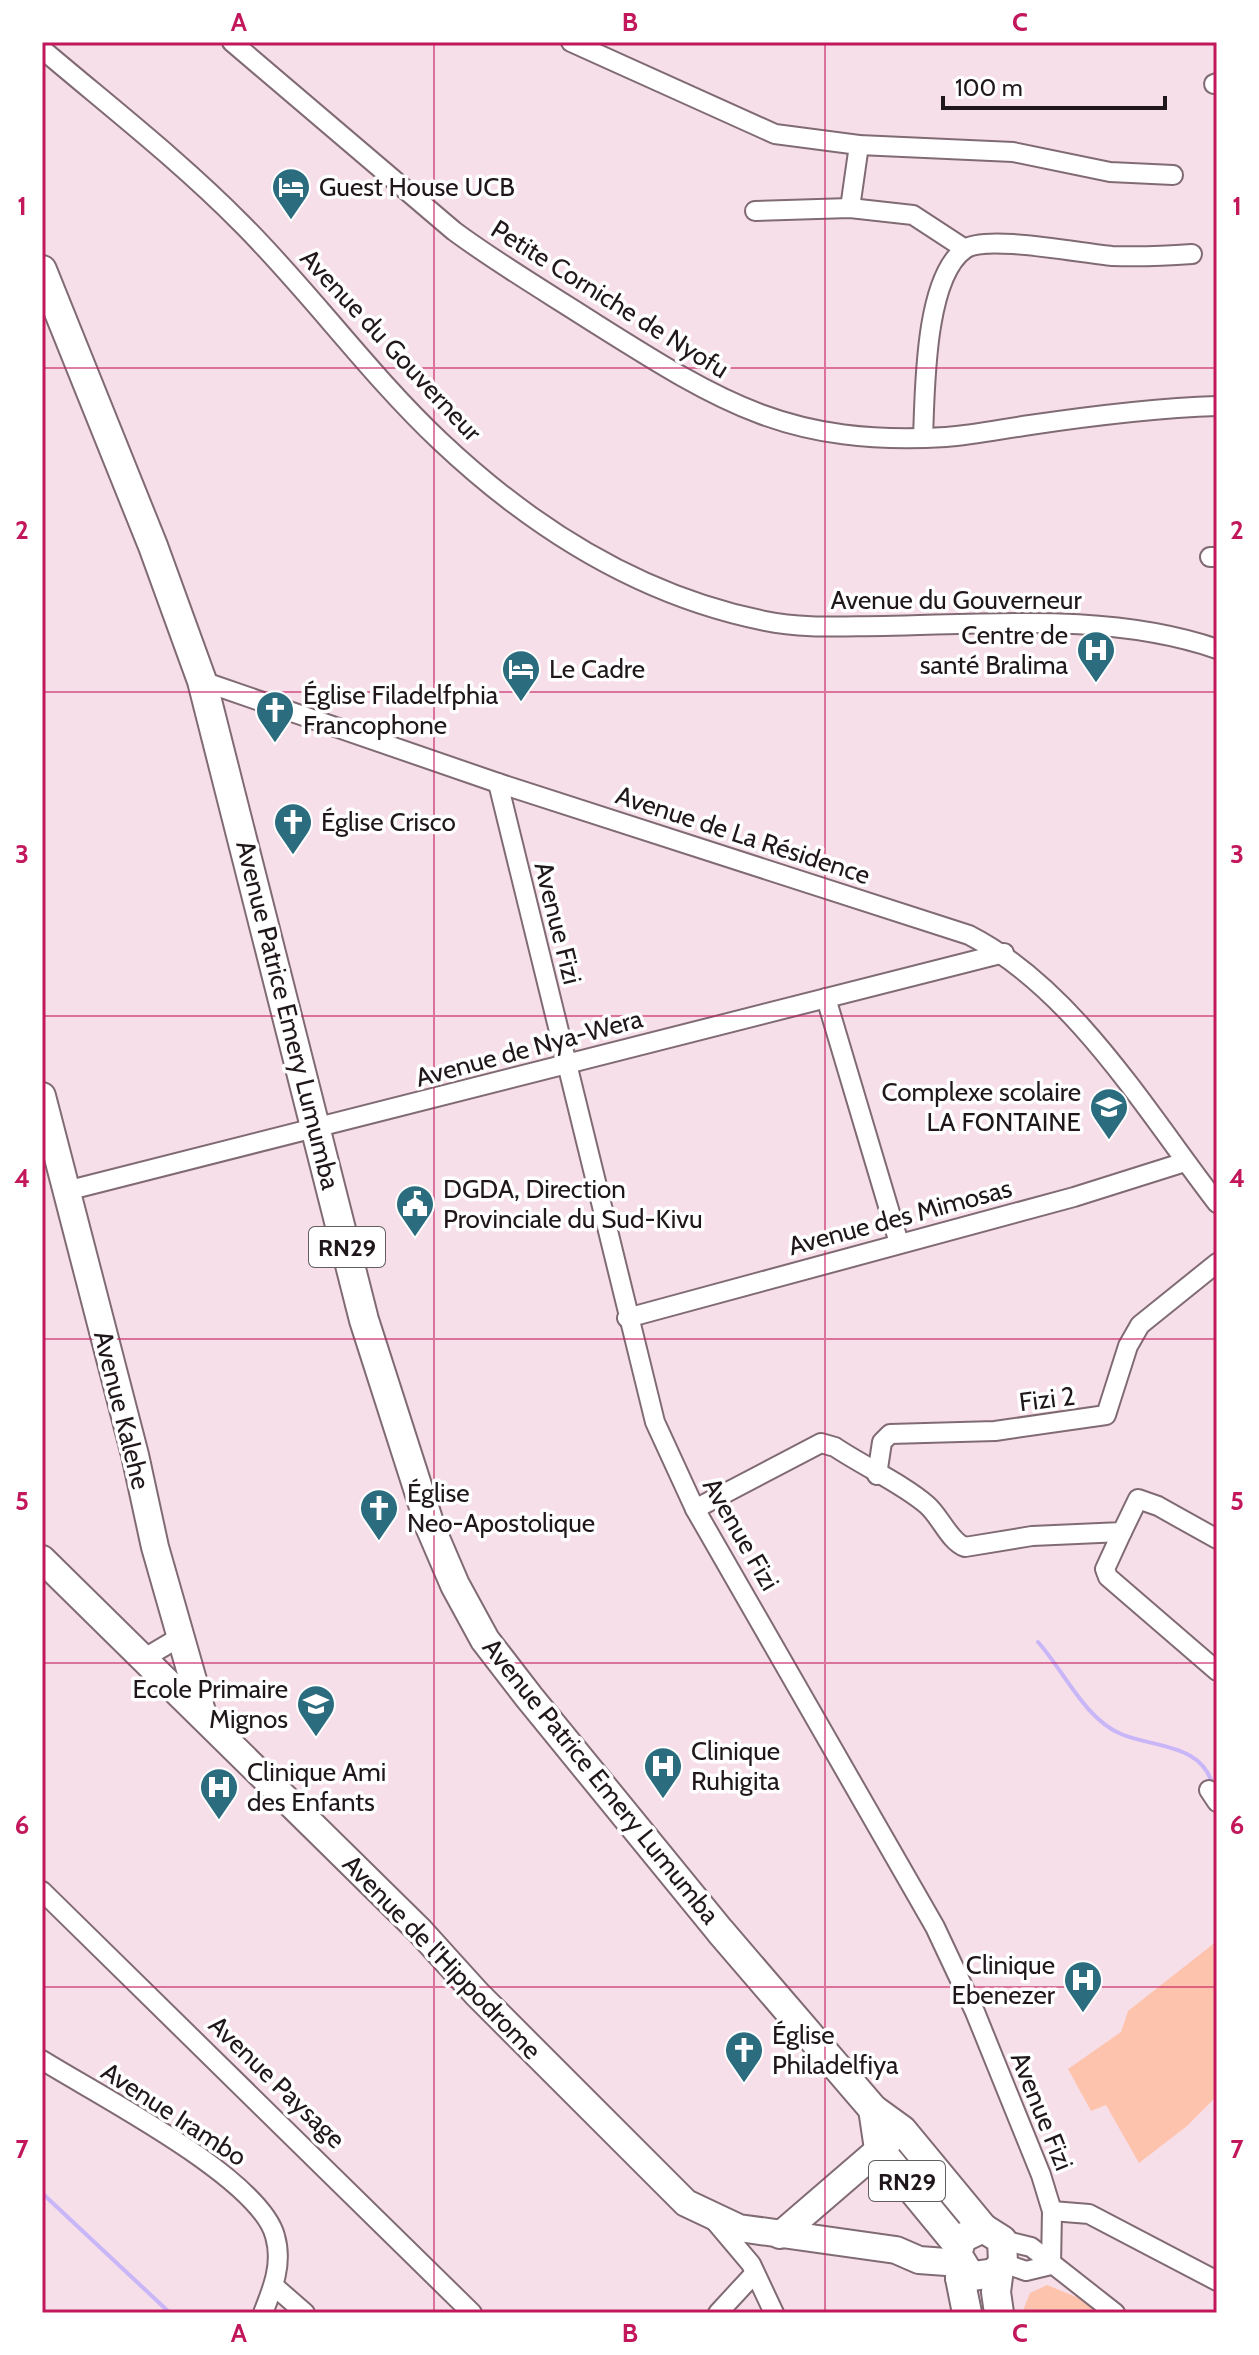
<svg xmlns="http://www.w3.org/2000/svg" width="1259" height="2355" viewBox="0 0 1259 2355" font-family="Cabin,sans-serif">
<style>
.green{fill:#fec3ad}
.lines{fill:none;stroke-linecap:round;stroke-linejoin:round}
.stream{stroke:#c8b6f8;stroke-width:4}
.street-casing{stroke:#806b74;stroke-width:22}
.secondary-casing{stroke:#806b74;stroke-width:30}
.primary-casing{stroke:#806b74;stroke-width:32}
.street{stroke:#fff;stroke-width:18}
.secondary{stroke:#fff;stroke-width:26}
.primary{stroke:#fff;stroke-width:28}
.grid{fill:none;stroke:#c2185b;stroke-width:2;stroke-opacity:0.55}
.labels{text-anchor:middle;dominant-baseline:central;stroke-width:7;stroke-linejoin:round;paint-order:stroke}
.shield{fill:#fff;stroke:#625d5f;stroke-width:2}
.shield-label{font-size:24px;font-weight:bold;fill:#1f171b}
.poi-label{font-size:26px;fill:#1f171b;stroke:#fff;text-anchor:start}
.street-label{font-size:26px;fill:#1f171b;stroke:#fff}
.neatline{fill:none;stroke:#c2185b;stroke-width:3}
.grid-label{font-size:26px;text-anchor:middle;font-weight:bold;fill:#c2185b}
</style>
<rect width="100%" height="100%" fill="#f7dfe9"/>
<g class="green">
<path d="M1217 1941V2096L1187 2126 1139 2163 1106 2105 1091 2111 1068 2069 1121 2032 1128 2011Z"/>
<path d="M1047 2285 1079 2298 1099 2313H1022L1030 2293Z"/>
</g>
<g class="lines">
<g class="stream">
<path d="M1038 1642C1064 1671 1084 1718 1121 1734 1154 1748 1202 1743 1213 1786"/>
<path d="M42 2193 170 2313"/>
</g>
<defs>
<g id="street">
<path d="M232 42 454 231C500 265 548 293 596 324 723 404 790 446 946 437 974 435 1002 429 1030 425 1091 416 1155 408 1217 406"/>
<path d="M571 42 775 134 859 145 1013 152 1110 172 1173 175"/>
<path d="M42 49C109 106 180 161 242 224 311 293 369 374 440 441 532 528 640 596 765 621 803 629 845 626 884 626 993 624 1112 613 1217 649"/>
<path d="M1214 84 1217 83"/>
<path d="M850 208 859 145"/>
<path d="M755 211 850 208 913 215 965 249"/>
<path d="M923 438C925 392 924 278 965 249 986 234 1084 254 1112 256 1139 257 1165 256 1192 254"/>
<path d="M1210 557H1217"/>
<path d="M202 681 498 783 969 935C1073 988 1146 1111 1217 1203"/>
<path d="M498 783 655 1422 695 1509 935 1927 975 2012 1041 2175 1052 2211 1051 2265"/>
<path d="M826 998 899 1243"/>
<path d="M66 1191 1004 953"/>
<path d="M627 1318 1074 1197 1185 1162"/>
<path d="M877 1475 882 1442 890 1434 995 1431 1106 1415 1128 1346 1140 1325 1217 1263"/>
<path d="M695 1509 821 1443 835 1447C863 1466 903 1484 927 1505 940 1516 950 1542 965 1547L1032 1536 1122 1532 1138 1499 1158 1506 1217 1539"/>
<path d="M1122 1532 1105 1569 1108 1577 1217 1671"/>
<path d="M143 1659 180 1637"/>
<path d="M1209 1790 1217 1802"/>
<path d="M42 1891 472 2313"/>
<path d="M42 2060C96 2094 259 2177 275 2236 283 2263 273 2288 263 2313"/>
<path d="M1052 2211 1089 2214 1217 2281"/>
<path d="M713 2219 751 2264 774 2313"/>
<path d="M1002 2240 1031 2247 1115 2313"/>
<path d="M1003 2263 1026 2271 1051 2265"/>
<path d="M274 2286 305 2313"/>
<path d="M718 2313 754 2274"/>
</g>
<g id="secondary">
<path d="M42 1096 135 1455 155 1547 203 1715"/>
<path d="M42 1559 420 1931 477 1994 686 2203 739 2228 896 2250 919 2260 960 2263"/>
<path d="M780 2235 896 2135"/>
</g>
<g id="primary">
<path d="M42 270 153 546 202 681 364 1320 431 1529 455 1585 485 1640 529 1697 720 1931 873 2109 902 2130 983 2228"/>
<path d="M873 2109 879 2149 958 2245"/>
<path d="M983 2228 1002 2240 1003 2263 994 2273 960 2278 968 2272 957 2254 962 2238Z"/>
<path d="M960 2278 967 2313"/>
<path d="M999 2313 996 2292 999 2269"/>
</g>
</defs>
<use href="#street" class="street-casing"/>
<use href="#secondary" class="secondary-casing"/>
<use href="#primary" class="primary-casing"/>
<use href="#street" class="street"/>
<use href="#secondary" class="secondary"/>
<use href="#primary" class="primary"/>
</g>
<path class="grid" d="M434 42V2313M825 42V2313M42 368H1217M42 692H1217M42 1016H1217M42 1339H1217M42 1663H1217M42 1987H1217"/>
<defs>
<symbol id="hotel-pin" viewBox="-11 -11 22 30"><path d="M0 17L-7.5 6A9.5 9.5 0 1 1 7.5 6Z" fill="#2b6d7f" stroke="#fff"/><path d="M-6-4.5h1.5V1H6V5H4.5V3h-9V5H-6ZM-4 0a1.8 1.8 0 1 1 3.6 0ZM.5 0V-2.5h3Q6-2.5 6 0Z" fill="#fff"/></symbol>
<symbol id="hospital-pin" viewBox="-11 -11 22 30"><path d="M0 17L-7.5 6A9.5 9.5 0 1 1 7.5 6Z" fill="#2b6d7f" stroke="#fff"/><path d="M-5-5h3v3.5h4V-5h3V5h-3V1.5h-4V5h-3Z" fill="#fff"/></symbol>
<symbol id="church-pin" viewBox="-11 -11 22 30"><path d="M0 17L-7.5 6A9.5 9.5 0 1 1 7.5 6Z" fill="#2b6d7f" stroke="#fff"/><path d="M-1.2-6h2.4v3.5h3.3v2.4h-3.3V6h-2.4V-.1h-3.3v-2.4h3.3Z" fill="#fff"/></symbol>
<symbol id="school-pin" viewBox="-11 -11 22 30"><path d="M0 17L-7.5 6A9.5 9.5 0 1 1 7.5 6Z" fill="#2b6d7f" stroke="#fff"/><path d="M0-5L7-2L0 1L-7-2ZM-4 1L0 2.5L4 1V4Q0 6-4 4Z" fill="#fff"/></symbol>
<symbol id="civic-pin" viewBox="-11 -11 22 30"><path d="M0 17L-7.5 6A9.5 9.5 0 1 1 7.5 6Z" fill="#2b6d7f" stroke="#fff"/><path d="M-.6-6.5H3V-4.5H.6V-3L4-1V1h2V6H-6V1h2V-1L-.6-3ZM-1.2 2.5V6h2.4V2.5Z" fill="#fff"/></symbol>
</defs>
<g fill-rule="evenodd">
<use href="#hotel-pin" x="269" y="165" width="44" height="60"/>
<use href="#hospital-pin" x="1074" y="628" width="44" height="60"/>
<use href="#hotel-pin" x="499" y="647" width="44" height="60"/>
<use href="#church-pin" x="253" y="688" width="44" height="60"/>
<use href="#church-pin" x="271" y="800" width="44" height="60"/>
<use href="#school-pin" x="1087" y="1085" width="44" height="60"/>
<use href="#civic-pin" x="393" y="1182" width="44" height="60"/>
<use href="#church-pin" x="357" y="1486" width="44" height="60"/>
<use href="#school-pin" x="294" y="1682" width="44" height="60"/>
<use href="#hospital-pin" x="641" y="1744" width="44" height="60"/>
<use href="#hospital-pin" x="197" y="1765" width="44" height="60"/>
<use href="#hospital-pin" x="1061" y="1958" width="44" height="60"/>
<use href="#church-pin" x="722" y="2028" width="44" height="60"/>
</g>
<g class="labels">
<g class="shield">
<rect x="309" y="1227" width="76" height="40" rx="6"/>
<rect x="869" y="2161" width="76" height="40" rx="6"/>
</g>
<g class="shield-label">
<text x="347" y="1247">RN29</text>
<text x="907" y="2181">RN29</text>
</g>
<g class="poi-label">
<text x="319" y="187">Guest House UCB</text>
<text x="1068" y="635" text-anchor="end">Centre de<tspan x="1068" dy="30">santé Bralima</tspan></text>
<text x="549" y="669">Le Cadre</text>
<text x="303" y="695">Église Filadelfphia<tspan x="303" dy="30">Francophone</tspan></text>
<text x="321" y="822">Église Crisco</text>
<text x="1081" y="1092" text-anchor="end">Complexe scolaire<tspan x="1081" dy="30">LA FONTAINE</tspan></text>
<text x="443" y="1189">DGDA, Direction<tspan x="443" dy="30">Provinciale du Sud-Kivu</tspan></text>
<text x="407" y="1493">Église<tspan x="407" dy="30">Neo-Apostolique</tspan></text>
<text x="288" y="1689" text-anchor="end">Ecole Primaire<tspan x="288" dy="30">Mignos</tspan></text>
<text x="691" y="1751">Clinique<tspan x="691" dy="30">Ruhigita</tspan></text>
<text x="247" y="1772">Clinique Ami<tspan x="247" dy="30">des Enfants</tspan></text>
<text x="1055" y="1965" text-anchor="end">Clinique<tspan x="1055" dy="30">Ebenezer</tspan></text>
<text x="772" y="2035">Église<tspan x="772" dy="30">Philadelfiya</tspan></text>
</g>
<g class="street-label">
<text transform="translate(610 299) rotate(32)">Petite Corniche de Nyofu</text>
<text transform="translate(391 345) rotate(47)">Avenue du Gouverneur</text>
<text x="956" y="600">Avenue du Gouverneur</text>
<text transform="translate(743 835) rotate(18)">Avenue de La Résidence</text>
<text transform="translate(558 923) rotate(76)">Avenue Fizi</text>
<text transform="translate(288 1015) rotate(76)">Avenue Patrice Emery Lumumba</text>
<text transform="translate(529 1048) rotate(-15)">Avenue de Nya-Wera</text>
<text transform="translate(900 1217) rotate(-15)">Avenue des Mimosas</text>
<text transform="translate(1047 1399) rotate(-7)">Fizi 2</text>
<text transform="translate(122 1410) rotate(76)">Avenue Kalehe</text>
<text transform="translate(741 1534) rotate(60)">Avenue Fizi</text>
<text transform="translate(601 1781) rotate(51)">Avenue Patrice Emery Lumumba</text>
<text transform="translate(442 1957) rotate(46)">Avenue de l'Hippodrome</text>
<text transform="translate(277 2082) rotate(44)">Avenue Paysage</text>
<text transform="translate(1042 2111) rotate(68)">Avenue Fizi</text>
<text transform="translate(174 2114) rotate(33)">Avenue Irambo</text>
</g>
</g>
<rect width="1259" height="2355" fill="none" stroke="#ffffff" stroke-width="88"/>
<path d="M943 96v12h222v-12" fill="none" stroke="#1f171b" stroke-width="4"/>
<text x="955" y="96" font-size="24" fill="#1f171b" stroke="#ffffff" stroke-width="6" paint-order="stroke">100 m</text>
<rect x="44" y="44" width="1171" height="2267" class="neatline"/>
<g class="grid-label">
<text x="239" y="31">A</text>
<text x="630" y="31">B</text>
<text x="1020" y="31">C</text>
<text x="22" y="215">1</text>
<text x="1237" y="215">1</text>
<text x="22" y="539">2</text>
<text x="1237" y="539">2</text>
<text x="22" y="863">3</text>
<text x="1237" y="863">3</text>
<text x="22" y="1187">4</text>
<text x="1237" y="1187">4</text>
<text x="22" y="1510">5</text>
<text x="1237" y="1510">5</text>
<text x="22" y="1834">6</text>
<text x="1237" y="1834">6</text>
<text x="22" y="2158">7</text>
<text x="1237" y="2158">7</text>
<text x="239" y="2342">A</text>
<text x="630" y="2342">B</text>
<text x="1020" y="2342">C</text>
</g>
</svg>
